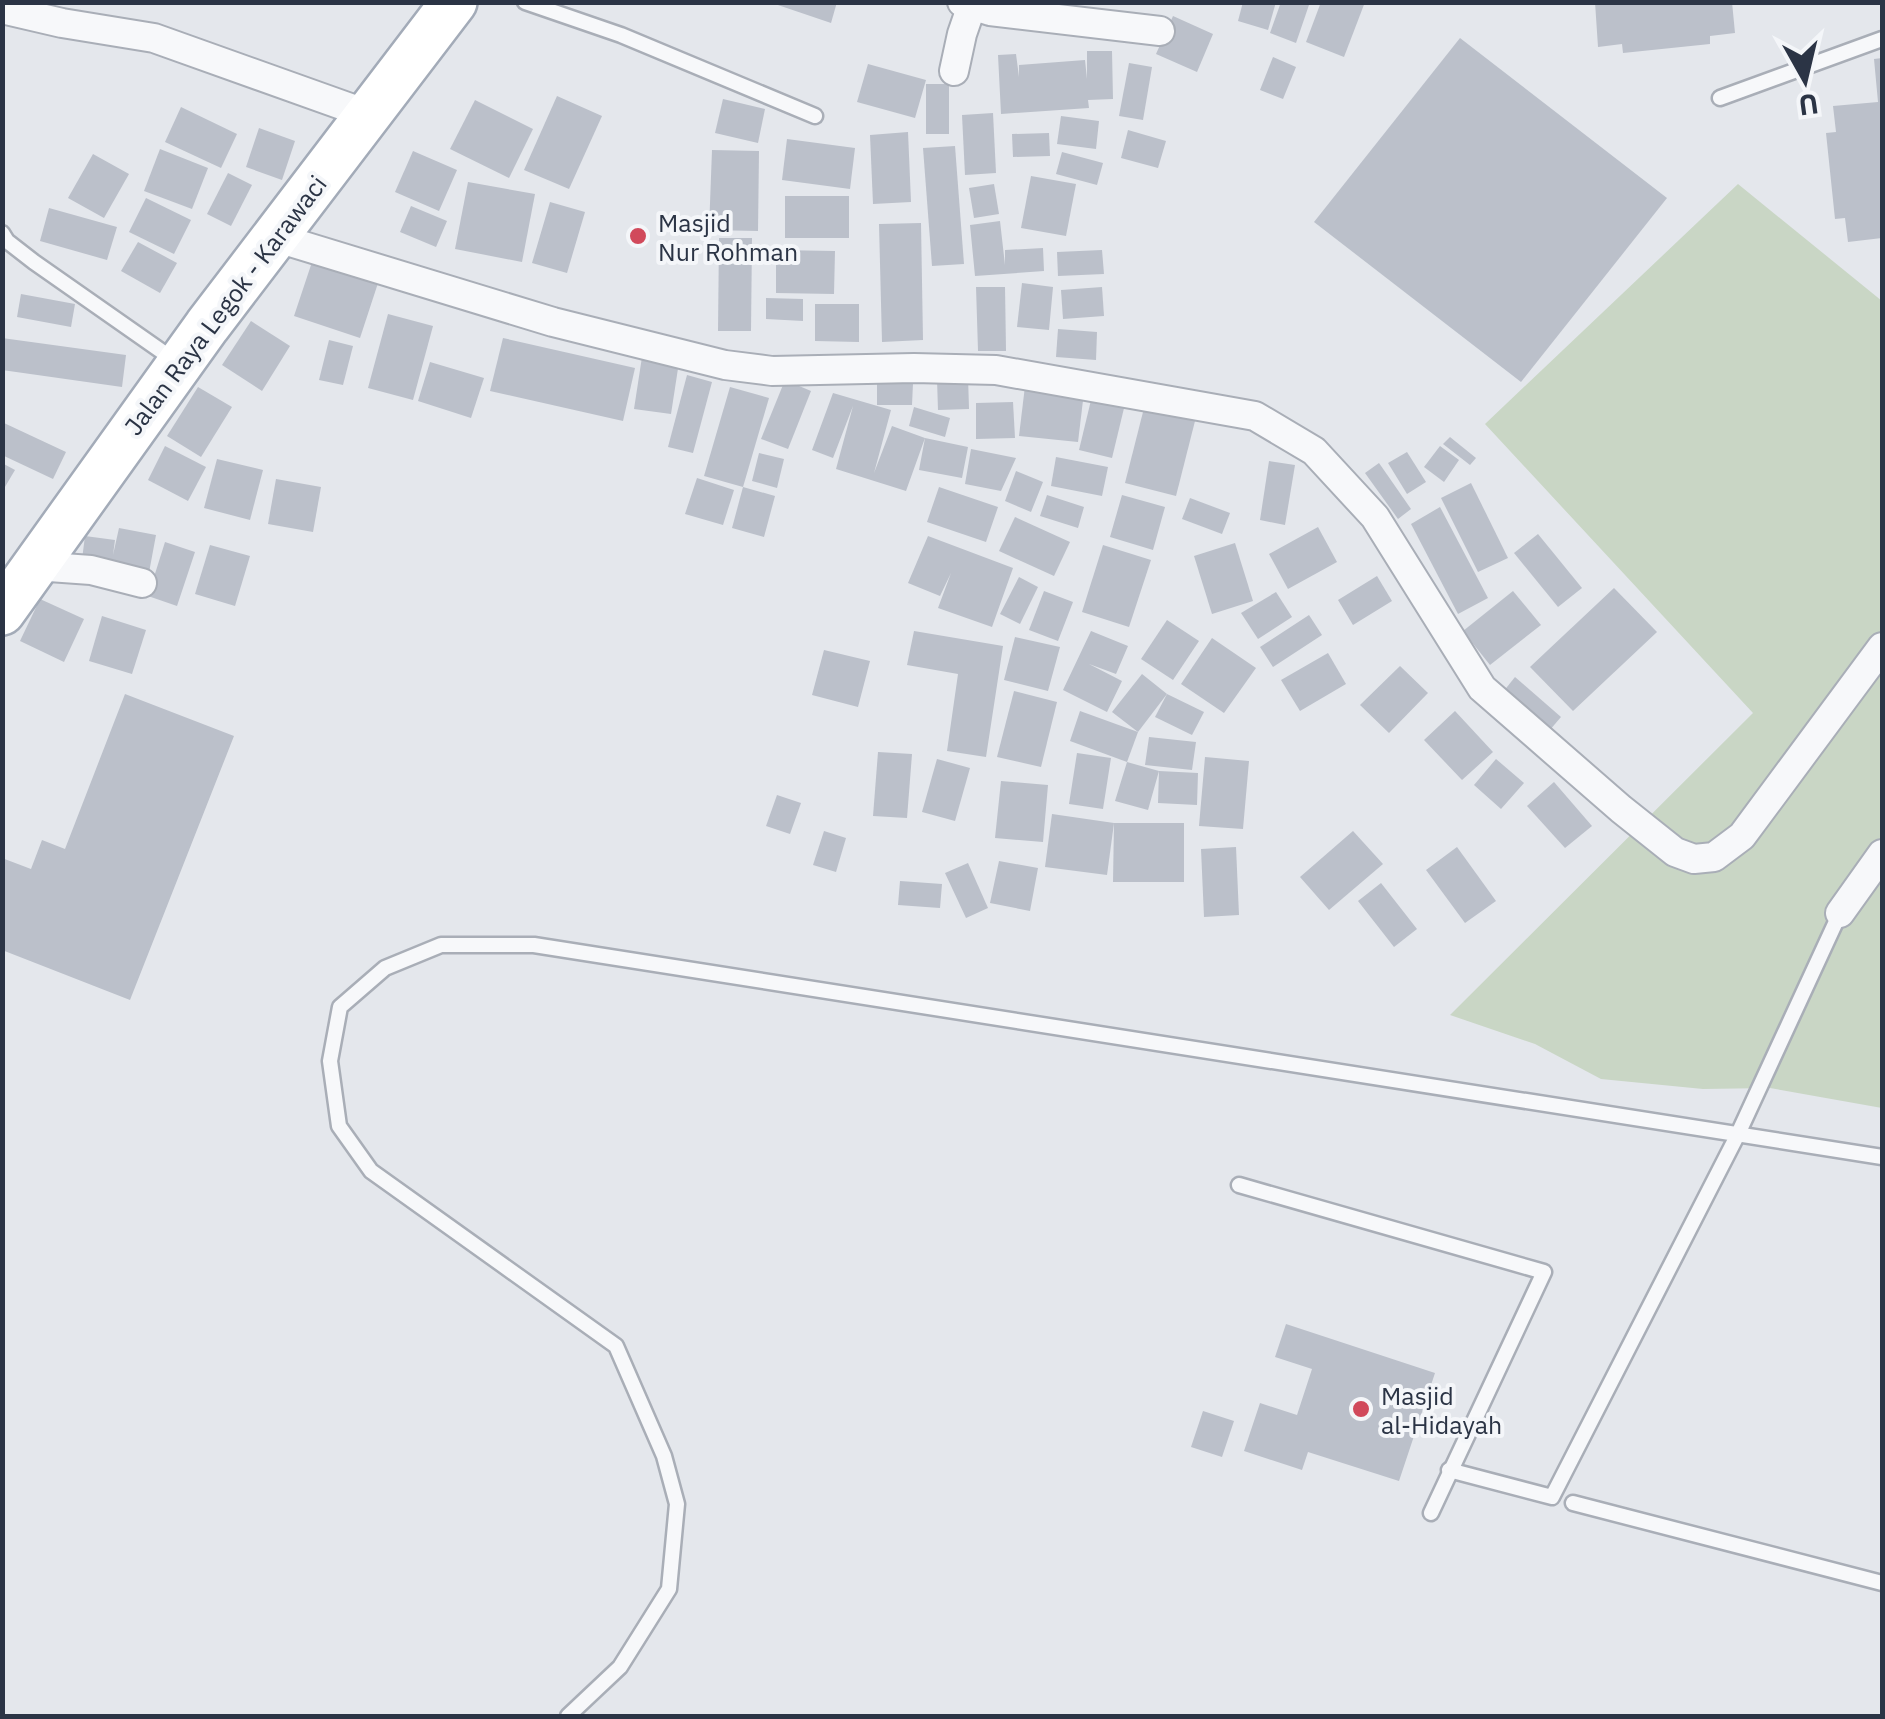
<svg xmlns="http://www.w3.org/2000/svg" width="1885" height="1719" viewBox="0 0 1885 1719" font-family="'IBM Plex Sans',sans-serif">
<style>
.green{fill:#c9d6c5}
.building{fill:#bbc0ca}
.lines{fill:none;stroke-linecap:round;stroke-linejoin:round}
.lane-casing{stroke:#a9aeb7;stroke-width:19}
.street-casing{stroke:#a9aeb7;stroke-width:32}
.primary-casing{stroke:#a3abb8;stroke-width:50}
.lane{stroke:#f7f8fa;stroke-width:14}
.street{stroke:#f7f8fa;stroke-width:28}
.primary{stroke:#fff;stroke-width:45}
.poi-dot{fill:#d1495b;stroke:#f4f6f9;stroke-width:4}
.labels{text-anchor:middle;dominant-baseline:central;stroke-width:8;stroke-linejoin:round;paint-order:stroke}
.poi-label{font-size:25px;fill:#2b3445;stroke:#f4f6f9;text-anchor:start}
.street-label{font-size:25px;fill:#2b3445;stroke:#f4f6f9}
</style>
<rect width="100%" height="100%" fill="#e4e7ec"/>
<path class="green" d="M1738 184 1882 301V1108L1770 1088 1703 1089 1601 1079 1535 1044 1450 1015 1753 713 1485 424Z"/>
<g class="building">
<path d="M769 2H837L831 23Z"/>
<path d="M1243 2H1276L1268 30 1238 21Z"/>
<path d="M1281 2H1310L1296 43 1270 33Z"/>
<path d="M1321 2H1365L1344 57 1306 42Z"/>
<path d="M1595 2H1732L1735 33 1710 36V44L1623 53 1622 44 1598 47Z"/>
<path d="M1173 16 1213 34 1197 72 1156 54Z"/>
<path d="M1460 38 1667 198 1521 382 1314 222Z"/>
<path d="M1087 51H1112L1113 99 1088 100 1089 108 1001 114 998 55 1016 54 1019 77V65L1085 60 1087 79Z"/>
<path d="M1273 57 1296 67 1283 99 1260 90Z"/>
<path d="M1882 58V238L1848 242 1845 218 1835 219 1826 133 1836 132 1833 106 1878 102 1874 59Z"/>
<path d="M1129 63 1152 67 1143 120 1119 116Z"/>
<path d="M868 64 926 80 915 118 857 102Z"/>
<rect x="926" y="84" width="23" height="50"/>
<path d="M557 96 602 116 569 189 524 170Z"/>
<path d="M723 99 765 109 758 143 715 133Z"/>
<path d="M475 100 533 129 509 178 450 149Z"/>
<path d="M181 107 237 134 221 168 165 142Z"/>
<path d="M993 113 996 173 965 175 962 115Z"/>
<path d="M1061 116 1099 121 1096 149 1057 144Z"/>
<path d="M259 128 295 141 282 180 246 167Z"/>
<path d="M1128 130 1166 141 1158 168 1121 158Z"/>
<path d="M908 132 911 202 873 204 870 135Z"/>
<path d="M1049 133 1050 156 1013 157 1012 134Z"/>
<path d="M787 139 855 148 850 189 782 180Z"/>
<path d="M955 146 964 264 932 266 923 148Z"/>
<path d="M160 149 208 168 192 209 144 191Z"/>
<path d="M712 150 759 151 758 231 709 230Z"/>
<path d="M413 151 457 170 439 211 395 192Z"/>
<path d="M1062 152 1103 163 1097 185 1056 174Z"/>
<path d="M93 154 129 174 104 218 68 198Z"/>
<path d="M228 173 252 185 231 226 207 214Z"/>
<path d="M1031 176 1076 184 1066 236 1021 228Z"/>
<path d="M468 182 535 194 522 262 455 249Z"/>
<path d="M994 184 999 214 974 218 969 188Z"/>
<rect x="785" y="196" width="64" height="42"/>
<path d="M146 198 191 220 174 254 129 232Z"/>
<path d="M550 202 585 212 567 273 532 263Z"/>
<path d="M411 206 447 221 436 247 400 232Z"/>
<path d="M49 208 117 227 107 260 40 241Z"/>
<path d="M1000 221 1005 265V250L1043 248 1044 271 975 276 970 225Z"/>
<path d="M921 223 923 340 882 342 879 224Z"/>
<path d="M719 238H752L751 331H718Z"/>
<path d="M138 242 177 263 160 293 121 271Z"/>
<path d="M776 250 835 251 834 294 776 293Z"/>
<path d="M1102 250 1104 274 1058 276 1057 252Z"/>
<path d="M313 259 379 280 360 338 294 316Z"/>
<path d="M1022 283 1053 287 1049 330 1017 327Z"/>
<path d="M976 287H1005L1006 351H978Z"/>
<path d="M1102 287 1104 316 1063 319 1061 290Z"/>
<path d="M21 294 75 304 71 327 17 317Z"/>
<path d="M766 298 803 299V321L766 319Z"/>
<path d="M815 304H859V342L815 341Z"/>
<path d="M388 314 433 326 413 400 368 388Z"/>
<path d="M251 321 290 346 262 391 222 365Z"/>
<path d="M1058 329 1097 332 1096 360 1056 357Z"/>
<path d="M2 338 126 355 122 387 2 370Z"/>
<path d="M503 338 635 368 623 421 490 391Z"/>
<path d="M329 340 353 346 343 385 319 380Z"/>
<path d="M642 357 679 362 671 414 634 409Z"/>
<path d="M430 362 484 378 471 418 418 401Z"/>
<path d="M687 375 712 382 693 453 668 447Z"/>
<path d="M968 377 969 409 938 410 937 379Z"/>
<path d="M785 380 811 391 788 449 761 439Z"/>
<path d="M877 382 913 383 912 405H877Z"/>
<path d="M1025 386 1084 392 1078 442 1019 436Z"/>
<path d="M198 387 232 407 201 457 167 436Z"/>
<path d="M730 387 769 398 743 487 704 476Z"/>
<path d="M833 393 891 410 874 473 892 426 925 438 968 447 962 478 919 470 925 438 906 491 836 469 853 406 833 458 812 450Z"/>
<path d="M1092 396 1125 404 1112 458 1079 450Z"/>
<path d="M1013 402 1015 438 976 439V403Z"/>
<path d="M914 407 950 418 945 437 909 426Z"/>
<path d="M1144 408 1195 421 1176 496 1125 483Z"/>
<path d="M4 423 66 452 53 479 2 455Z"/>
<path d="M1450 437 1476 458 1470 465 1443 444Z"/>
<path d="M165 446 206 467 188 501 148 480Z"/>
<path d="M1440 446 1459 460 1444 482 1424 467Z"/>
<path d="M971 449 1016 458 1001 491 965 484Z"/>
<path d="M1407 452 1426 482 1407 494 1388 463Z"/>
<path d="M759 453 784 459 777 488 752 481Z"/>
<path d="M1056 457 1108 467 1102 496 1051 486Z"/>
<path d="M217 459 263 470 250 520 204 508Z"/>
<path d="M1269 461 1295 465 1285 525 1260 520Z"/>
<path d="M2 463 15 470 2 492Z"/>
<path d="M1379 463 1411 509 1398 519 1365 473Z"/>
<path d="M1016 471 1043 482 1031 512 1005 501Z"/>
<path d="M697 478 734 490 723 525 685 514Z"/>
<path d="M276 479 321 487 313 532 268 524Z"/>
<path d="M1471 483 1508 558 1478 572 1441 498Z"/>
<path d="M743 487 775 496 764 537 732 528Z"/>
<path d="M939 487 998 507 986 542 927 522Z"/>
<path d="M1047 495 1084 507 1078 528 1040 516Z"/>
<path d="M1122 495 1165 507 1153 550 1110 537Z"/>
<path d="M1190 498 1230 513 1222 534 1182 519Z"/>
<path d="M1440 507 1488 598 1458 614 1411 524Z"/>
<path d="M1015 517 1070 542 1054 576 999 551Z"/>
<path d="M1318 527 1337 562 1288 589 1269 554Z"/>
<path d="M119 528 156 535 148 578 81 567 85 536 115 540 113 555Z"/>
<path d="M1538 534 1582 588 1558 607 1514 553Z"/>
<path d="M928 536 1013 568 992 627 938 608 951 573 940 596 908 583Z"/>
<path d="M165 542 195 552 177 606 148 596Z"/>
<path d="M1235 543 1253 601 1212 614 1194 556Z"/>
<path d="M210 545 250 556 235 606 195 594Z"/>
<path d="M1103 545 1151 560 1129 627 1082 612Z"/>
<path d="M1377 576 1392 601 1353 625 1338 600Z"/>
<path d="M1019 577 1038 587 1020 624 1000 614Z"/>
<path d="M1614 588 1657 632 1573 711 1530 667Z"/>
<path d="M1044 591 1073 602 1058 641 1029 630Z"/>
<path d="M1513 591 1541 625 1490 665 1463 631Z"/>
<path d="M1276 592 1292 617 1258 639 1241 613Z"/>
<path d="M40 599 84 619 64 662 20 641Z"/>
<path d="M1309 615 1322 635 1273 667 1260 647Z"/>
<path d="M102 616 146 630 132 674 89 661Z"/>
<path d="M1167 620 1199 641 1173 680 1141 659Z"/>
<path d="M914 631 1003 646 986 757 947 751 958 674 907 665Z"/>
<path d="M1091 631 1128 646 1116 674 1089 664 1122 681 1107 712 1063 690Z"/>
<path d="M1015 637 1060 647 1048 691 1004 680Z"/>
<path d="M1212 638 1256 668 1224 713 1181 684Z"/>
<path d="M824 650 870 661 858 707 812 695Z"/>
<path d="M1328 653 1346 684 1300 711 1281 680Z"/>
<path d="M1400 666 1428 693 1389 733 1360 705Z"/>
<path d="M1142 674 1167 694 1138 732 1112 712Z"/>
<path d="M1515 677 1561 717 1549 731 1503 692Z"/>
<path d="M1014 691 1057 702 1041 767 997 757Z"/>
<path d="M125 694 234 736 130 1000 2 950V858L31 869 42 840 65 849Z"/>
<path d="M1167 694 1204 712 1192 735 1155 717Z"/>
<path d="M1080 711 1138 732 1127 762 1070 741Z"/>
<path d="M1455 711 1493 752 1462 780 1424 740Z"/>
<path d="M1149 737 1196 742 1192 770 1145 765Z"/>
<path d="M878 752 912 754 907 818 873 816Z"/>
<path d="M1077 753 1111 758 1103 809 1069 804Z"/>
<path d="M1205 757 1249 761 1243 829 1199 826Z"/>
<path d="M937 759 970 768 955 821 922 812Z"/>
<path d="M1496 759 1524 783 1501 809 1474 785Z"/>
<path d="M1127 762 1159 771 1198 773 1197 805 1158 803 1159 771 1148 810 1115 801Z"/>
<path d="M1001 781 1048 785 1043 842 995 838Z"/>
<path d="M1554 782 1592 826 1565 848 1527 806Z"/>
<path d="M777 795 801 803 790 834 766 826Z"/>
<path d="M1052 814 1114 823 1107 875 1045 867Z"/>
<path d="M1114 823H1184V882H1113Z"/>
<path d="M824 831 846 838 836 872 813 865Z"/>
<path d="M1353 831 1383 864 1329 910 1300 877Z"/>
<path d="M1236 847 1239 915 1204 917 1201 849Z"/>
<path d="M1457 847 1496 901 1465 923 1426 870Z"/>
<path d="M999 861 1038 868 1030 911 990 903Z"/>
<path d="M968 863 988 908 966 918 945 873Z"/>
<path d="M900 881 942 884 940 908 898 905Z"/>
<path d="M1381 883 1417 929 1394 947 1358 901Z"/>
<path d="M1286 1324 1435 1373 1399 1481 1308 1452 1302 1470 1244 1451 1260 1403 1297 1415 1312 1369 1275 1357Z"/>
<path d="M1203 1411 1234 1421 1222 1457 1191 1447Z"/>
</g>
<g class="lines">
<defs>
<g id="lane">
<path d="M525 2 621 35 815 116"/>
<path d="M1720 98 1882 39"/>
<path d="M2 233 7 241 34 262 174 360"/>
<path d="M1239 1185 1544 1272 1431 1513"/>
<path d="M1449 1470 1552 1497 1738 1134 1840 913"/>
<path d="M1573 1503 1882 1583"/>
<path d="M568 1716 620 1667 669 1589 677 1504 664 1456 616 1346 371 1171 339 1126 330 1061 340 1007 385 968 441 945H534L1882 1157"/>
</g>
<g id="street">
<path d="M962 2 990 11 1160 31"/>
<path d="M2 9 62 23 154 38 367 114"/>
<path d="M954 71 962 34 972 5"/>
<path d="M274 237 553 322 725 365 772 371 914 368 996 370 1255 416 1314 451 1375 517 1482 688 1621 809 1675 852 1694 859 1714 857 1742 836 1882 647"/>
<path d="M35 566 91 570 142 583"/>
<path d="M1840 913 1882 854"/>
</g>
<path id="primary" d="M2 612 207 326 454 2"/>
</defs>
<use href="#lane" class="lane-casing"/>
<use href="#street" class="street-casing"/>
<use href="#primary" class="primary-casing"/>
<use href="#lane" class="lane"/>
<use href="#street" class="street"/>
<use href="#primary" class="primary"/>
</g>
<g class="poi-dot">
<circle cx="638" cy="236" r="10"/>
<circle cx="1361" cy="1409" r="10"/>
</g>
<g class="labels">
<g class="poi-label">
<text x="658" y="222">Masjid<tspan x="658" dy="29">Nur Rohman</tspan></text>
<text x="1381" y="1395">Masjid<tspan x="1381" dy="29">al-Hidayah</tspan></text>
</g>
<g class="street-label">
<text transform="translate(225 305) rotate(-53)">Jalan Raya Legok - Karawaci</text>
</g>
</g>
<rect width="1885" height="1719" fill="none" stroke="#2b3445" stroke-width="10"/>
<g transform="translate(1805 80) rotate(172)" stroke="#f4f6f9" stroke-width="8" paint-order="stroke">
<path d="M0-8L18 38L0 25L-18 38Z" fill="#2b3445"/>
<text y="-15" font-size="28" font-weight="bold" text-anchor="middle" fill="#2b3445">U</text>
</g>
</svg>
